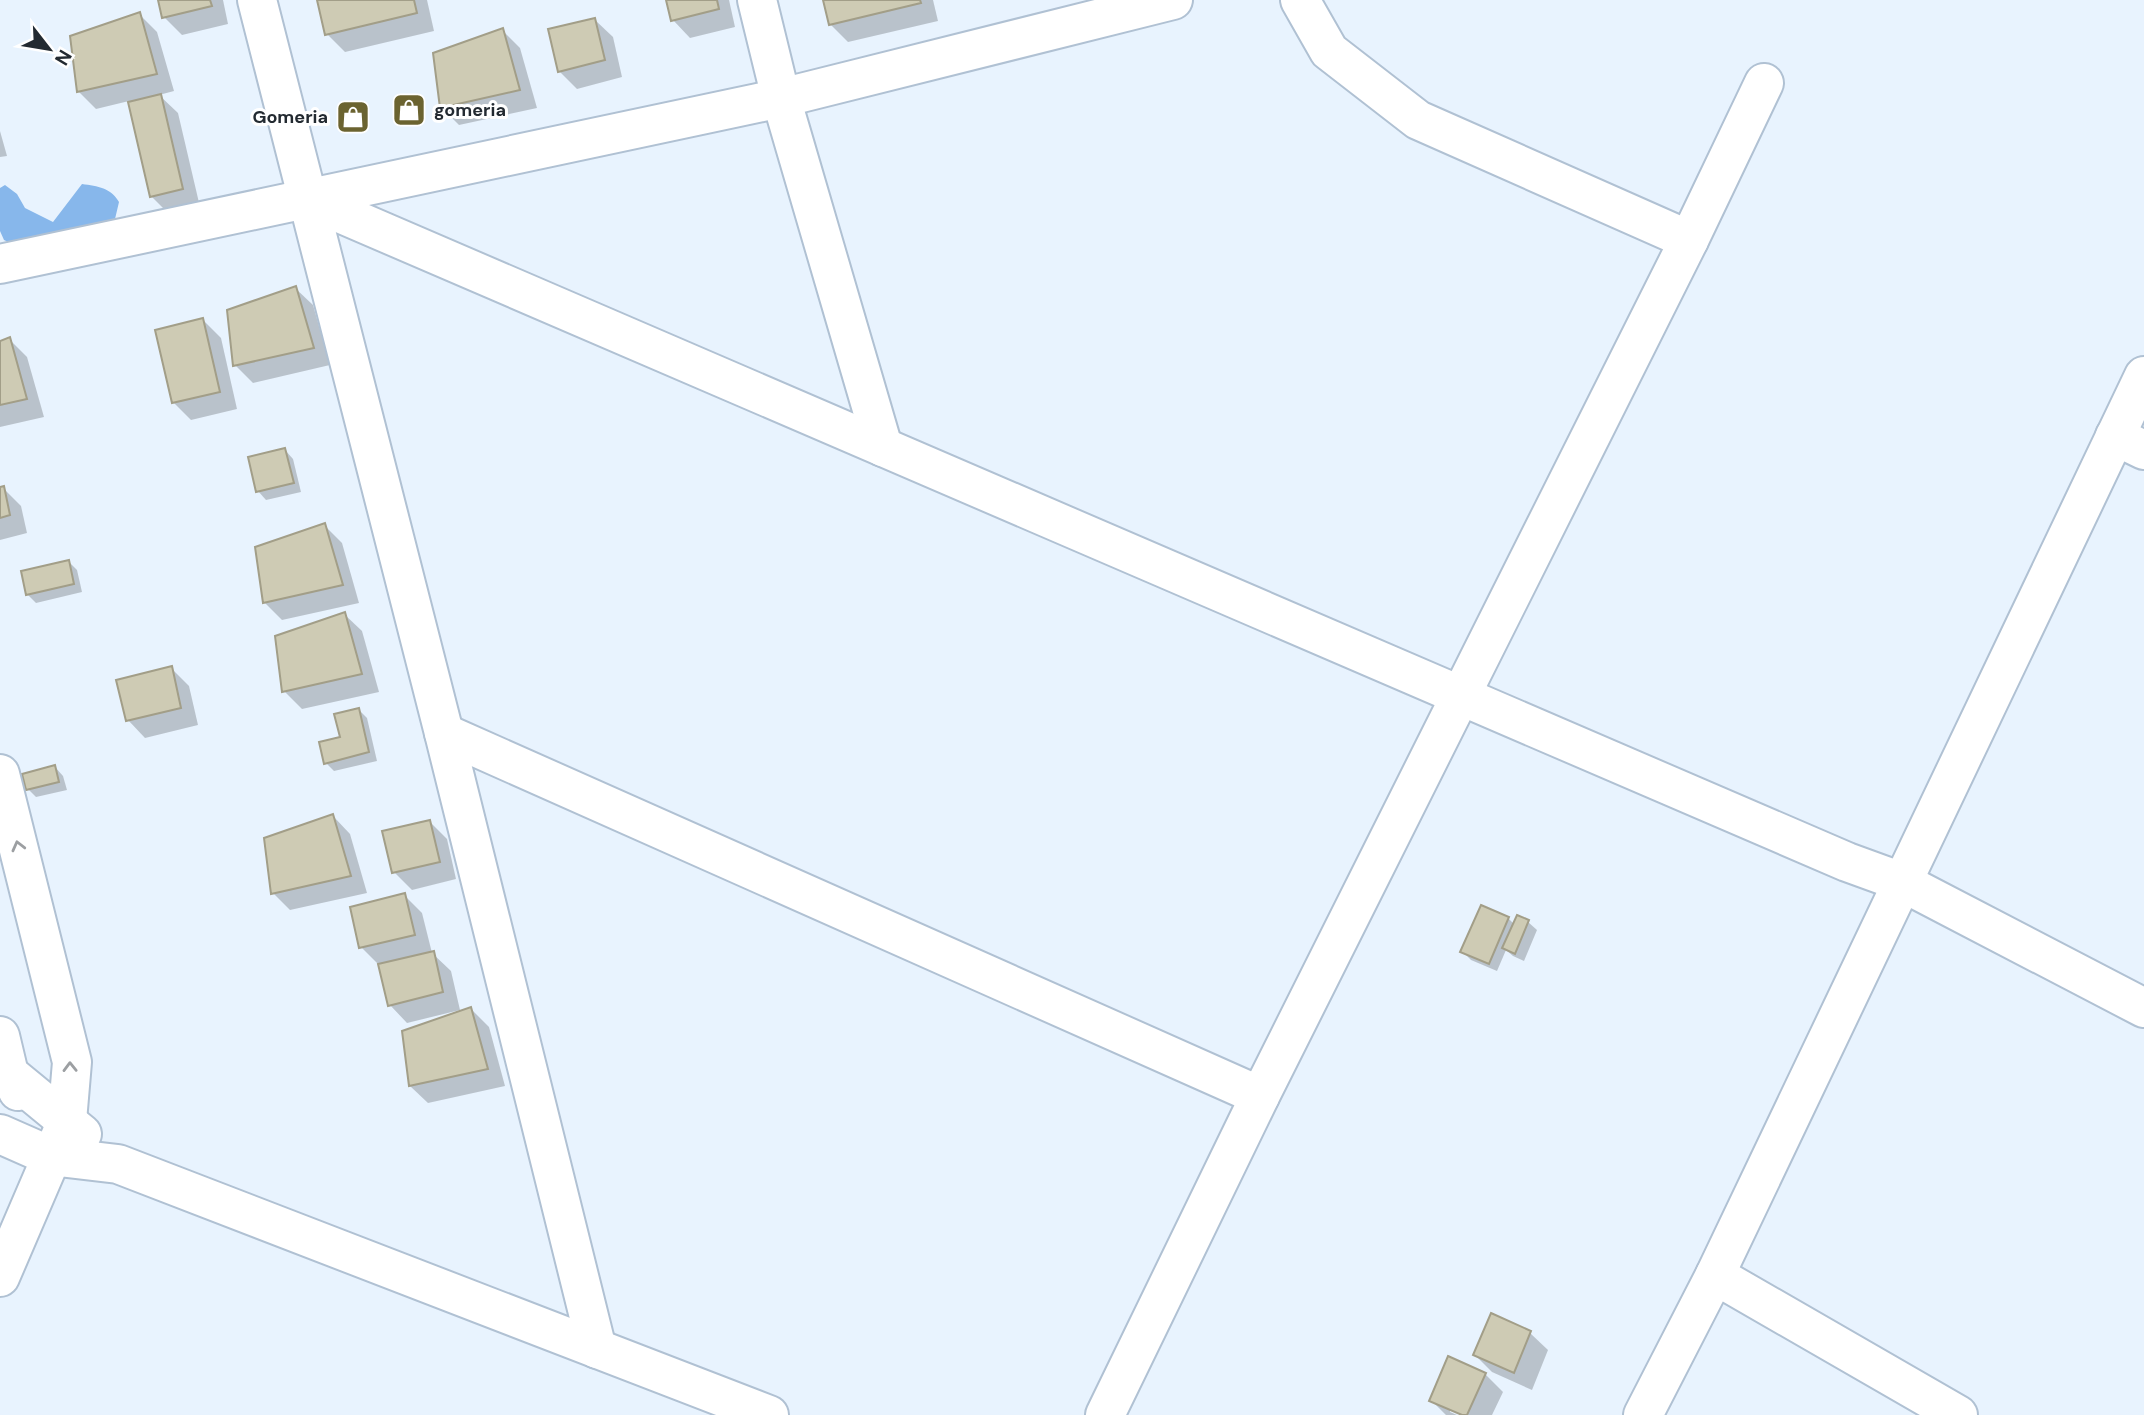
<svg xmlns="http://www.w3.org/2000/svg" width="2144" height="1415" viewBox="0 0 2144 1415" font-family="'DM Sans',sans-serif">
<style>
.forest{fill:#87b7eb}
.shadow{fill:#0003}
.building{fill:#cecbb4;stroke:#a29e88;stroke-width:2}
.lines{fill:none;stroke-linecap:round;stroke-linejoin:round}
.minor-casing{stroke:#b0c1d3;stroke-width:42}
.minor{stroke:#fff;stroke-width:38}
.oneway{stroke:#9c9fa2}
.labels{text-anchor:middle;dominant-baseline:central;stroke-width:6;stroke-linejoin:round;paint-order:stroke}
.poi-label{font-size:18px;font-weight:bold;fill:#232a31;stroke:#fff;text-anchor:start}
</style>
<rect width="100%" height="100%" fill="#e8f3fe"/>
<path class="forest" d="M82 184C98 186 111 188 119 202L115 219 104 234 19 247 4 240 0 231V188L5 185 17 194 25 208 53 222Z"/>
<g class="shadow">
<path d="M160 0H223L228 24 182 35 164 17Z"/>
<path d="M319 0H427L434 31 345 52 327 34Z"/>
<path d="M668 0H729L735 27 690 38 673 20Z"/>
<path d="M824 0H933L938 21 848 42 830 24Z"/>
<path d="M139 14 157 32 174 91 159 95 178 113 200 207 169 214 151 196 129 101 96 109 78 91Z"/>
<path d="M595 20 613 37 622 77 577 89 559 71Z"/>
<path d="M502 30 520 48 537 108 459 125 442 108Z"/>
<path d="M0 131 7 156 0 157Z"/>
<path d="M295 288 313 305 330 365 253 383 235 365Z"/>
<path d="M203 320 221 338 237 409 191 420 173 402Z"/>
<path d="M9 339 27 357 44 417 0 427V343Z"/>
<path d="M285 450 293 459 301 492 266 500 258 491Z"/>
<path d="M3 488 21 506 27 533 0 540V489Z"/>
<path d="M324 525 342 543 359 603 282 620 264 602Z"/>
<path d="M68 561 77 570 82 592 36 603 28 595 23 572Z"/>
<path d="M344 614 362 631 379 692 302 709 284 691Z"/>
<path d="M171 668 189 686 198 725 145 738 128 720Z"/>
<path d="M359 710 367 718 377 761 334 771 326 763Z"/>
<path d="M55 767 63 776 67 790 36 797 28 789Z"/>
<path d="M333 816 350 834 367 893 290 910 273 893Z"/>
<path d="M429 821 447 839 456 879 412 890 394 872Z"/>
<path d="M404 895 422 913 432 953 451 971 460 1010 407 1023 390 1005 379 965 361 947Z"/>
<path d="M1508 918 1515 925 1528 922 1537 930 1524 961 1513 956 1506 950 1497 971 1471 960 1463 952Z"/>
<path d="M471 1009 489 1027 505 1086 428 1103 410 1086Z"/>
<path d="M1492 1316 1530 1333 1548 1350 1532 1390 1492 1372 1475 1355Z"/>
<path d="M1485 1374 1503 1392 1492 1415H1466L1450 1408V1412L1457 1415H1446L1431 1400Z"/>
</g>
<g class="building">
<path d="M158 0H210L212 6 162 18Z"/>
<path d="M317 0H414L417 13 325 35Z"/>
<path d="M666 0H717L719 9 671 21Z"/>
<path d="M823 0H920L921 3 829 25Z"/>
<path d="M140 12 157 74 77 92 70 36Z"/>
<path d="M595 18 605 60 558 72 548 29Z"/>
<path d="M503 28 520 90 440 108 433 53Z"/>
<path d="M161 94 183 189 150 197 128 102Z"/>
<path d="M296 286 314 348 233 366 227 310Z"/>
<path d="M203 318 220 392 172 403 155 330Z"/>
<path d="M10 337 27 399 0 405V341Z"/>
<path d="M285 448 294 483 256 492 248 457Z"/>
<path d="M4 486 10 515 0 518V487Z"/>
<path d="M325 523 343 585 263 603 255 547Z"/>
<path d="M69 560 74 584 26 595 21 571Z"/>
<path d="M345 612 362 674 282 692 275 636Z"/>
<path d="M172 666 181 708 126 721 116 680Z"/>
<path d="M359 708 369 752 324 764 319 742 340 737 334 714Z"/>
<path d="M55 765 59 782 26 790 22 774Z"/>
<path d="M333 814 351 876 271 894 264 838Z"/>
<path d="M430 820 440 862 392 873 382 831Z"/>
<path d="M405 893 415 935 359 948 350 907Z"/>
<path d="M1481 905 1509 917 1489 964 1460 952Z"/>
<path d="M1517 915 1529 920 1515 954 1502 948Z"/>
<path d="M434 951 443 992 388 1006 378 964Z"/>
<path d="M471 1007 488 1069 409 1086 402 1031Z"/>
<path d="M1491 1313 1531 1331 1514 1373 1473 1355Z"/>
<path d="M1448 1356 1486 1373 1467 1415H1462L1429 1401Z"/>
</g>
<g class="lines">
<defs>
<g id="minor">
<path d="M257 0 444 733 597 1349"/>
<path d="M757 0 781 98 883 447"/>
<path d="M1300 0 1329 51 1418 120 1689 240"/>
<path d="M307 199 1847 862 1902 882 2144 1008"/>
<path d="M0 264 781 98 1173 0"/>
<path d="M2115 436 2144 450"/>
<path d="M444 733 1260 1096"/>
<path d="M0 774 72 1062 67 1121 0 1277"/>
<path d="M0 1036 9 1074 18 1091"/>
<path d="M0 1070 9 1074 82 1134"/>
<path d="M0 1134 50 1156 118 1164 769 1415"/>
<path d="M1715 1275 1958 1415"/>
<path d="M1105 1415 1260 1096 1689 240 1764 83"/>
<path d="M1643 1415 1715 1275 2144 376"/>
</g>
</defs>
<use href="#minor" class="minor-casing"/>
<use href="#minor" class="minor"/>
</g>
<defs><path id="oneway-chevron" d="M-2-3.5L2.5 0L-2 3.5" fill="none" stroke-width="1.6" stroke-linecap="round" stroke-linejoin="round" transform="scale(1.75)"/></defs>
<g class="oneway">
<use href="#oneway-chevron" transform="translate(18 846) rotate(-104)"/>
<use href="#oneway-chevron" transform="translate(70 1067) rotate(-91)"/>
</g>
<defs>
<symbol id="shop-square" viewBox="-11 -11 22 22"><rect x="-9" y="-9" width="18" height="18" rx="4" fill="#6b6330" stroke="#fff"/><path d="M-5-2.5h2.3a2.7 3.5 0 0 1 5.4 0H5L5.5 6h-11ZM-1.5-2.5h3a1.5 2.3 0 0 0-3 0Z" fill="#fff"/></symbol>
</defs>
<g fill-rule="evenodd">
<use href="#shop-square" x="390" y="91" width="38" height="38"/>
<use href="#shop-square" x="334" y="98" width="38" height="38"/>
</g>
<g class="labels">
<g class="poi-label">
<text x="434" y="110">gomeria</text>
<text x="328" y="117" text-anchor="end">Gomeria</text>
</g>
</g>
<g transform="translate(49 49) rotate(121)" stroke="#ffffff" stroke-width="5" paint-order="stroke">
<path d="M0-5L12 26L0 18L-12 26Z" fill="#232a31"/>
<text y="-10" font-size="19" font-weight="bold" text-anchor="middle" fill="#232a31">N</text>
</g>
</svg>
